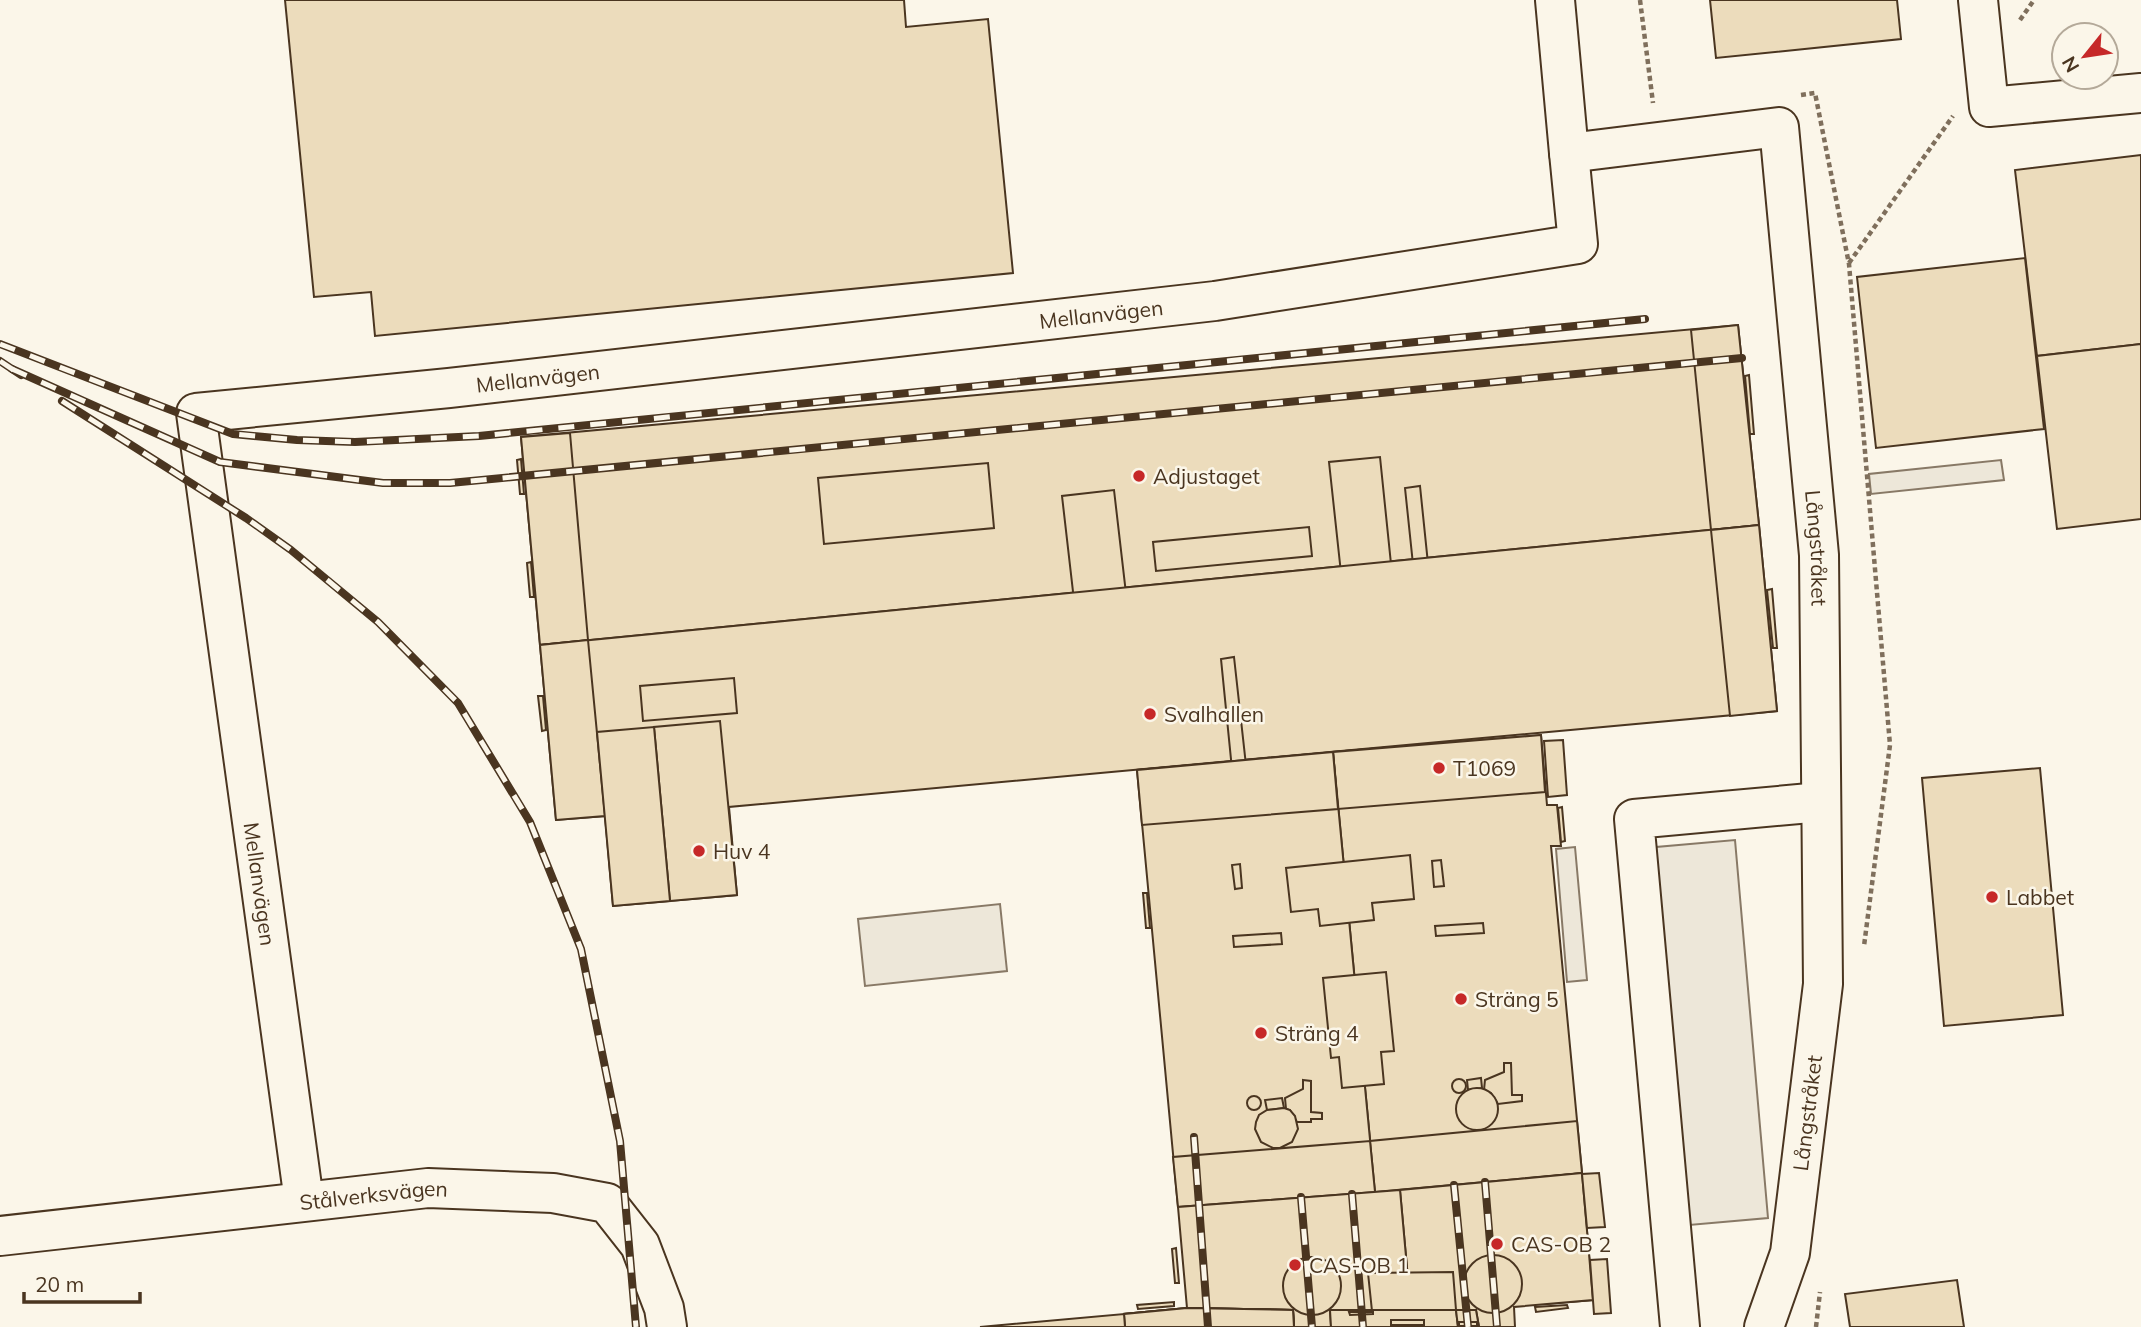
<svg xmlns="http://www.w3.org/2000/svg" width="2141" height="1327" viewBox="0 0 2141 1327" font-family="Mulish,sans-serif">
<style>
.parking{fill:#ede7d9;stroke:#887966;stroke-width:2}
.building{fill:#ecdcbc;stroke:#4a3520;stroke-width:2}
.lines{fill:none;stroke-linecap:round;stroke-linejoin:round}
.minor-casing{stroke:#4a3520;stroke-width:42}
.path{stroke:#7f6f5c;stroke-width:4.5;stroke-dasharray:5 3.5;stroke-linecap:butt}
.minor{stroke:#fbf6e9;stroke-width:38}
.rail-casing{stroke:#4a3520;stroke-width:8}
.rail{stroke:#fbf6e9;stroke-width:5;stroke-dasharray:16;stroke-linecap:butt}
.poi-dot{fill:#c62828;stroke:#fbf6e9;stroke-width:2.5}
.labels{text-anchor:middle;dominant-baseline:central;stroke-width:5;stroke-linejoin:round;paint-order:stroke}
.street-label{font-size:21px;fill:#4a3520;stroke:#fbf6e9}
.poi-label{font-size:21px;fill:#4a3520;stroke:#fbf6e9;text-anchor:start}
</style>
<rect width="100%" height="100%" fill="#fbf6e9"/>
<g class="parking">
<path d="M2001 460 2004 480 1871 494 1869 474Z"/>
<path d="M1735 840 1768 1218 1678 1226 1645 848Z"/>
<path d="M1575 847 1587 980 1567 982 1556 849Z"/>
<path d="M1000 904 1007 971 865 986 858 919Z"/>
</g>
<g class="building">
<path d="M285 0H904L906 27 988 19 1013 273 375 336 371 292 314 297Z"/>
<path d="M1710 0H1897L1901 39 1716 58Z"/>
<path d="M2141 155V344L2037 356 2015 170Z"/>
<path d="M2025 258 2044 429 1876 448 1857 277Z"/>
<path d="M1738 325 1759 525 540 645 521 437Z"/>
<path d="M1738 325 1759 525 1711 530 1691 330Z"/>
<path d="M2141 344V519L2057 529 2037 356Z"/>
<path d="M1749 375 1754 434H1750L1745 376Z"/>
<path d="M570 433 588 640 540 645 521 437Z"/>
<path d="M1380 457 1398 632 1348 638 1329 462Z"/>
<path d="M521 459 524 494H520L517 460Z"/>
<path d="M988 463 994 528 824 544 818 478Z"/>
<path d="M1420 486 1482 1088 1468 1090 1405 488Z"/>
<path d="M1114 490 1133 654 1081 661 1062 496Z"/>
<path d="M1759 525 1777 711 729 807 737 895 613 906 605 816 556 820 540 645Z"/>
<path d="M1759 525 1777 711 1730 716 1711 530Z"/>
<path d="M1309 527 1312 556 1156 571 1153 542Z"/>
<path d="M531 562 534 597H530L527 563Z"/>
<path d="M1772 589 1777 648H1773L1767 590Z"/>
<path d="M588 640 605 816 556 820 540 645Z"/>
<path d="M1234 657 1284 1108 1277 1109 1267 1110 1265 1100 1221 659Z"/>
<path d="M734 678 737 713 643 721 640 686Z"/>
<path d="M538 696H543L546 730 542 731Z"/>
<path d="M720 721 737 895 670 901 654 727Z"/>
<path d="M654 727 670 901 613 906 597 732Z"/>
<path d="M1541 735 1547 805H1557L1561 846H1551L1582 1173 1375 1192 1333 752Z"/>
<path d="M1541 735 1545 792 1338 809 1333 752Z"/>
<path d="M1563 740 1567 795 1548 797 1544 741Z"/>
<path d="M1333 752 1375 1192 1178 1207 1137 770Z"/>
<path d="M1333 752 1338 809 1142 825 1137 770Z"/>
<path d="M2040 768 2063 1015 1944 1026 1922 778Z"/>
<path d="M1562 807 1565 841 1561 842 1558 808Z"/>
<path d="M1410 855 1414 899 1372 903 1374 920 1320 926 1318 909 1291 912 1286 868Z"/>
<path d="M1441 860 1444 886 1434 887 1432 861Z"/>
<path d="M1240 864 1242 888 1235 889 1232 865Z"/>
<path d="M1143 893H1147L1150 928H1146Z"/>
<path d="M1483 923 1484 933 1436 936 1435 926Z"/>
<path d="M1281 933 1282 944 1234 947 1233 936Z"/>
<path d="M1386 972 1394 1051 1381 1052 1384 1084 1342 1088 1339 1057 1331 1058 1323 978Z"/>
<path d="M1504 1063H1511L1512 1095H1522V1101L1498 1104 1491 1093 1484 1090 1485 1080 1504 1072Z"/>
<path d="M1481 1078 1482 1088 1468 1090 1467 1080Z"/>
<circle cx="1459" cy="1086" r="7"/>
<path d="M1303 1080 1311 1081V1112L1322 1113V1119H1311V1122H1297L1290 1110 1286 1109 1285 1098 1303 1089Z"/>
<circle cx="1477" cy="1109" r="21"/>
<circle cx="1254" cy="1103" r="7"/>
<path d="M1282 1098 1284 1108 1267 1110 1265 1100Z"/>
<path d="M1284 1108 1290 1110 1295 1116 1298 1129 1292 1142 1280 1148H1273L1261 1142 1255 1129 1256 1122 1259 1115 1267 1110Z"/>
<path d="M1577 1121 1582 1173 1375 1192 1370 1141Z"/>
<path d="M1370 1141 1375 1192 1178 1207 1173 1157Z"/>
<path d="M1582 1173 1593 1300 1546 1304 1534 1178Z"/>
<path d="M1582 1173 1593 1300 1514 1307 1515 1327H1479L1476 1310 1411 1312 1400 1190Z"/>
<path d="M1599 1173 1605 1227 1587 1228 1582 1174Z"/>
<path d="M1400 1190 1411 1312 1330 1310 1331 1327H1294L1293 1310 1187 1308 1178 1207Z"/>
<path d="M1176 1248 1179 1283H1175L1172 1249Z"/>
<circle cx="1493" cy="1284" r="29"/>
<circle cx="1312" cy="1286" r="29"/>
<path d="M1607 1259 1611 1313 1594 1314 1590 1260Z"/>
<path d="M1453 1272 1456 1310 1372 1311 1368 1273Z"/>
<path d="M1957 1280 1964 1327H1850L1845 1294Z"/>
<path d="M1174 1302V1306L1138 1309 1137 1305Z"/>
<path d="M1567 1305 1568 1308 1536 1312 1535 1307Z"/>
<path d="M1187 1308 1293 1310 1294 1327H1125L1124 1314Z"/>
<path d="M1187 1308 1293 1310 1294 1327H1125L1124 1314Z"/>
<path d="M1187 1308 1293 1310 1294 1327H1125L1124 1314Z"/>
<path d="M1330 1310H1456L1458 1327H1331Z"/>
<path d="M1456 1310H1476L1479 1327H1458Z"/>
<path d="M1349 1312H1373V1314L1350 1315Z"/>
<path d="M1124 1314 1125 1327H980Z"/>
<rect x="1391" y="1320" width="33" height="5"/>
<rect x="1459" y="1322" width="18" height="4"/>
</g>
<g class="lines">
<defs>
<g id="minor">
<path id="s1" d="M1555 0 1569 153 1779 127 1819 555 1823 984 1790 1253 1764 1327"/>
<path d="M1978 0 1989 107 2141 93"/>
<path id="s2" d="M304 1201 196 413 449 388 1215 301 1578 244 1569 153"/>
<path id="s3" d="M0 1236 428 1188 553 1193 607 1203 640 1245 664 1308 667 1327"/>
<path d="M1680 1327 1634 819 1821 802"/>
</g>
</defs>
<use href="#minor" class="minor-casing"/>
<g class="path">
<path d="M1640 0 1653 103"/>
<path d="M2020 20 2034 0"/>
<path d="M1801 95 1815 93 1849 264 1890 745 1864 946"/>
<path d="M1849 263 1953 116"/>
<path d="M1816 1327 1820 1292"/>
</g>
<use href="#minor" class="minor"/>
<defs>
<g id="rail">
<path d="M0 344 233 434 297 440 355 442 479 436 1645 319"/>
<path d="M0 361 21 375"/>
<path d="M12 369 220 462 383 483H450L1742 358"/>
<path d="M62 401 246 518 291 550 378 622 458 703 530 822 581 949 620 1141 636 1327"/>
<path d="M1194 1137 1208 1327"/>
<path d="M1485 1182 1497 1327"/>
<path d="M1454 1185 1468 1327"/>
<path d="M1352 1194 1363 1327"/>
<path d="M1301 1197 1312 1327"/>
</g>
</defs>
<use href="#rail" class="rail-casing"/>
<use href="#rail" class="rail"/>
</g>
<g class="poi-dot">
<circle cx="1139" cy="476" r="7"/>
<circle cx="1150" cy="714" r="7"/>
<circle cx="1439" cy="768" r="7"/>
<circle cx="699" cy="851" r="7"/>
<circle cx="1992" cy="897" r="7"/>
<circle cx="1461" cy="999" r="7"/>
<circle cx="1261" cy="1033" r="7"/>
<circle cx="1497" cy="1244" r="7"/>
<circle cx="1295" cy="1265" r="7"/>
</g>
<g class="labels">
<g class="street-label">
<text stroke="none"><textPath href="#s2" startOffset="1706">Mellanvägen</textPath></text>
<text stroke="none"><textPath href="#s2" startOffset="1139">Mellanvägen</textPath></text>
<text stroke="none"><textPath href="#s1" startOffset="788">Långstråket</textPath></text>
<text transform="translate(260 884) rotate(82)">Mellanvägen</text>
<text transform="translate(1807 1113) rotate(-83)">Långstråket</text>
<text stroke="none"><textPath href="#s3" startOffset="376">Stålverksvägen</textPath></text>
</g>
<g class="poi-label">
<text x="1153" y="476">Adjustaget</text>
<text x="1164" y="714">Svalhallen</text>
<text x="1453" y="768">T1069</text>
<text x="713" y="851">Huv 4</text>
<text x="2006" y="897">Labbet</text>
<text x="1475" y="999">Sträng 5</text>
<text x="1275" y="1033">Sträng 4</text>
<text x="1511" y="1244">CAS-OB 2</text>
<text x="1309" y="1265">CAS-OB 1</text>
</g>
</g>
<g transform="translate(2085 56) rotate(240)"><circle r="33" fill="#fbf6e9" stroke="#b4a999" stroke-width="2"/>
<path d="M0-5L12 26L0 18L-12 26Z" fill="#c62828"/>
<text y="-10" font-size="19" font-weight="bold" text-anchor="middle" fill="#4a3520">N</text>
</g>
<path d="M24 1292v10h116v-10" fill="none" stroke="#4a3520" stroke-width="3.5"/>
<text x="35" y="1292" font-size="21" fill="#4a3520" stroke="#fbf6e9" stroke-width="5" paint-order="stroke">20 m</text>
</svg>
